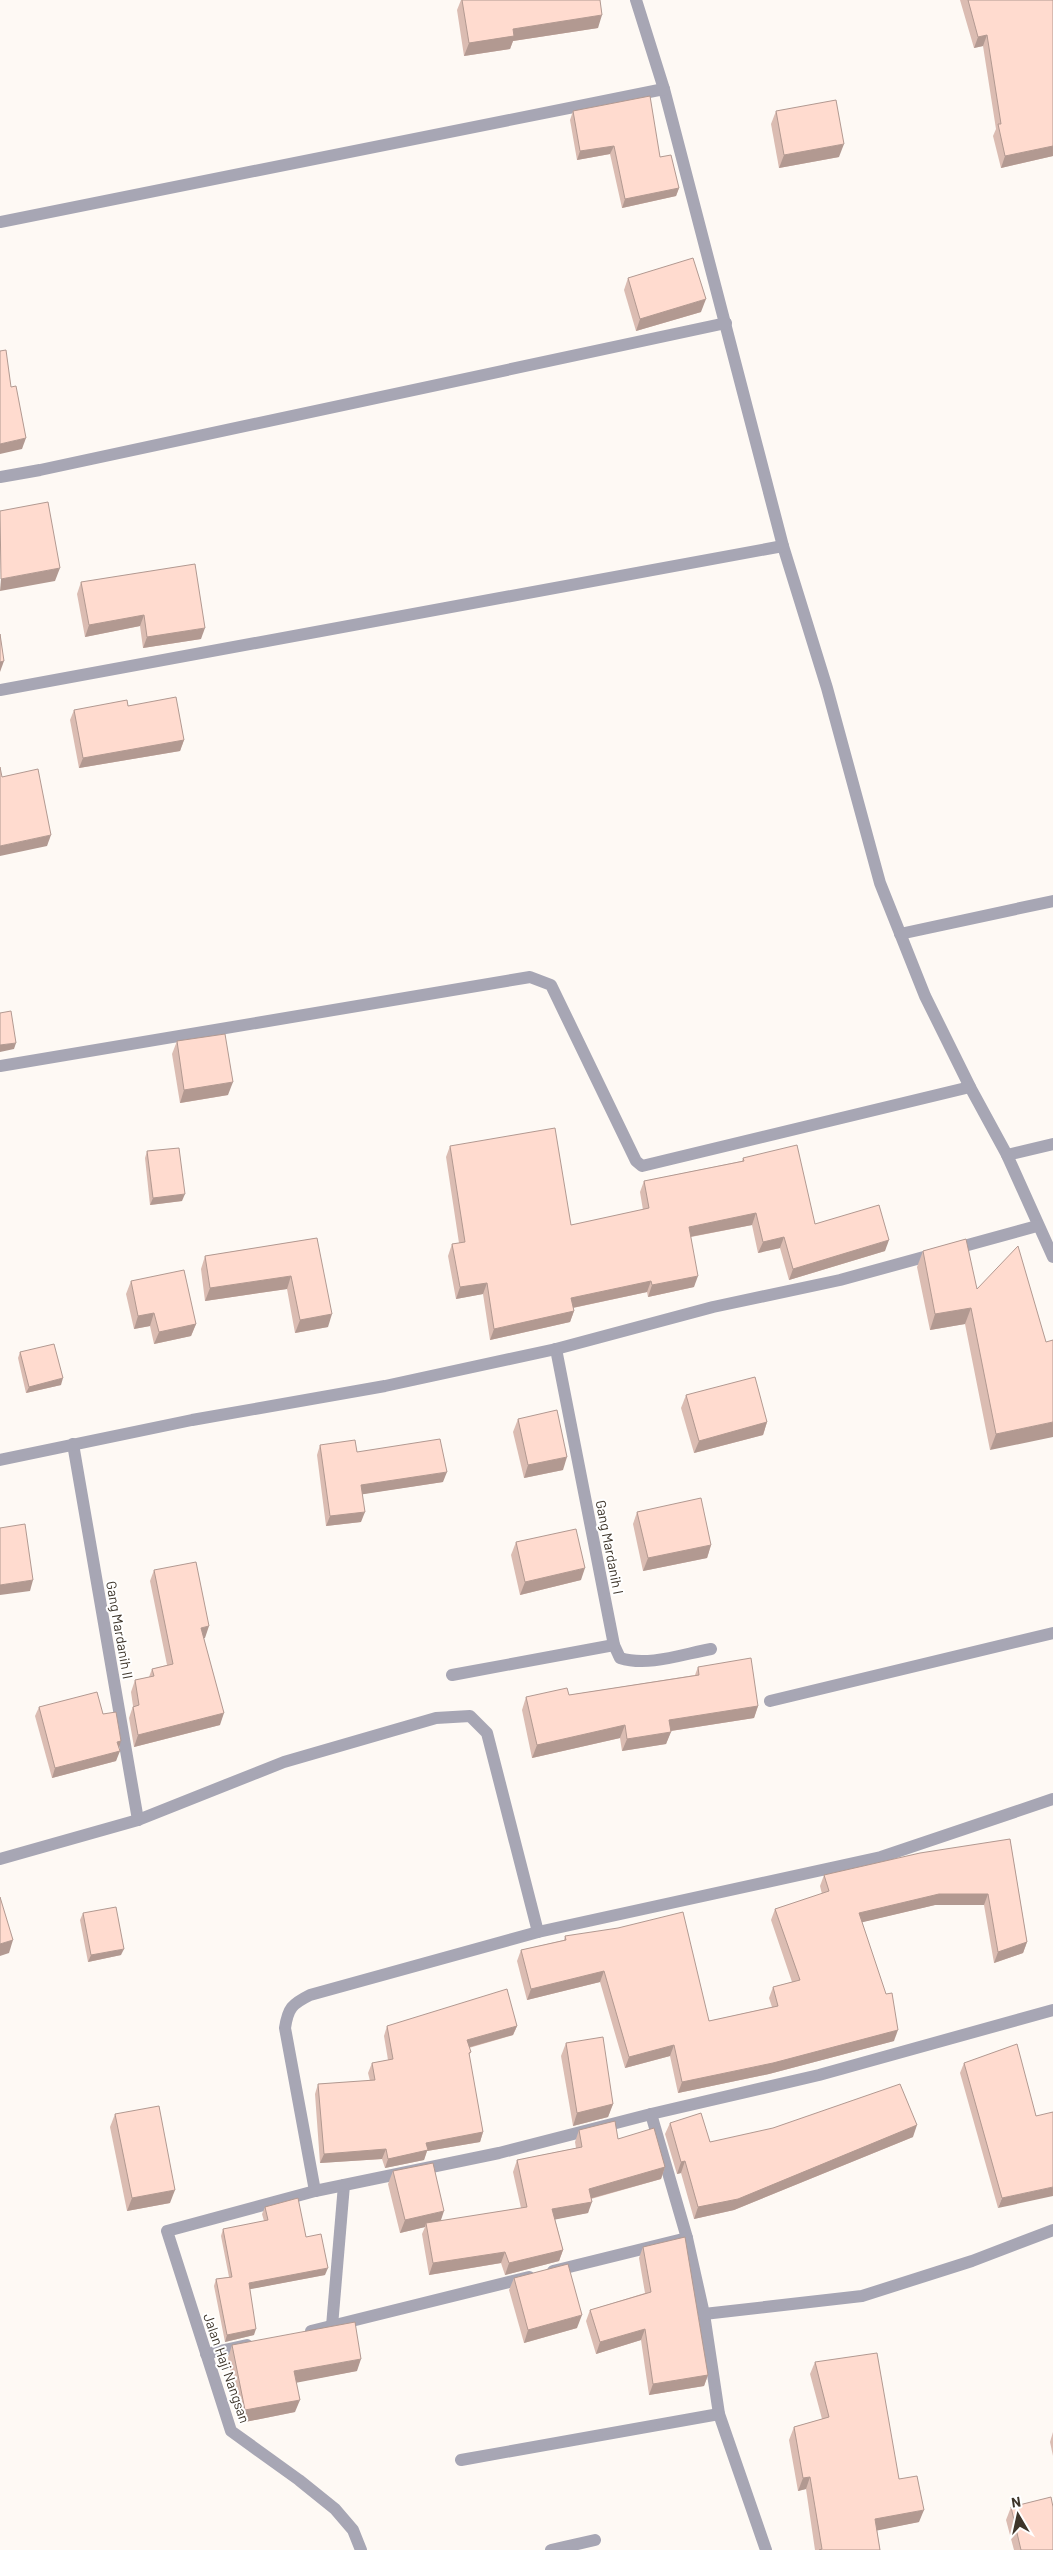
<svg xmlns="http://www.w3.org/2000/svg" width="1053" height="2550" viewBox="0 0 1053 2550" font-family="Barlow,sans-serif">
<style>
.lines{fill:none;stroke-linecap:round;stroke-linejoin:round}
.minor{stroke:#a7a6b4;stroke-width:12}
.wall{fill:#dbbcb2}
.shaded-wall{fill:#b29991}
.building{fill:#ffdbcf;stroke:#b29991}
.labels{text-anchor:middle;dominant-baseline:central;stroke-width:4;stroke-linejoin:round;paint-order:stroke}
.street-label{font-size:14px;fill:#3e352a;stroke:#fff}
</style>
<rect width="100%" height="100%" fill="#fef9f4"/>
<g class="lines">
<g class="minor">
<path d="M636 0 664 89 783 546 827 688 880 883 925 996 970 1087 1007 1155 1053 1257"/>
<path d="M0 222 664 89"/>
<path d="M0 477 40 470 726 323"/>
<path d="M0 690 783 546"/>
<path d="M900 934 1053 901"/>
<path d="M0 1066 530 977 551 985 636 1161 642 1166 970 1087"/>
<path d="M1007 1155 1053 1144"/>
<path d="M556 1349 614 1645 620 1658C648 1667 683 1654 711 1649"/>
<path d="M73 1444 138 1820"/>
<path d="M0 1460 192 1420 385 1386 556 1349 713 1307 840 1280 1037 1226"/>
<path d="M452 1675 614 1645"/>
<path d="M770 1701 1053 1633"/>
<path d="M0 1859 138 1820 284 1762 436 1718 470 1716 487 1733 538 1932"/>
<path d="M651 2114 687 2238 704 2314 719 2414 766 2550"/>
<path d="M315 2191 285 2028C288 2008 292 2004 310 1995L538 1932 881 1857 1053 1799"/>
<path d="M553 2271 687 2238"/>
<path d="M704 2314 862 2296 972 2261 1053 2230"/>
<path d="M332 2326 344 2185"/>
<path d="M311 2331 529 2277"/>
<path d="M206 2354 247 2345"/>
<path d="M461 2460 719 2414"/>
<path d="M361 2550 353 2530 335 2509 299 2480 231 2431 167 2231 315 2191 499 2153 651 2114 819 2075 1053 2010"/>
<path d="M551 2550 595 2540"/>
</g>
</g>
<g class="wall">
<path d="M461 0H600L598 28 513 41 510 49 464 56 457 10Z"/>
<path d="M960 0H1053V156L1001 168 993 136 996 129 983 46 974 48Z"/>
<path d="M573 111 660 157 679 188 676 196 622 208 610 154 577 160 570 120Z"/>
<path d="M776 111 839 157 779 168 771 124Z"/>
<path d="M628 278 701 312 636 331 624 290Z"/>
<path d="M81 582 201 639 143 648 140 626 85 637 77 594Z"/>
<path d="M128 706 184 740 180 751 79 768 70 720 74 710Z"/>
<path d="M177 1041 228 1095 180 1103 172 1054Z"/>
<path d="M450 1146 571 1225 643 1210 640 1192 644 1181 742 1161 743 1158 815 1224 885 1251 789 1280 780 1248 758 1253 752 1225 691 1237 694 1287 648 1297 647 1292 573 1308 574 1311 570 1322 490 1340 483 1294 456 1299 448 1256 452 1244 459 1243 446 1157Z"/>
<path d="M147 1151 182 1201 150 1205 145 1158Z"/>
<path d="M317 1238 328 1327 295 1333 287 1289 205 1301 201 1269 205 1256Z"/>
<path d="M923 1251 977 1289 1046 1342 990 1450 965 1324 930 1330 917 1267Z"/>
<path d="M131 1281 196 1324 191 1336 154 1344 150 1326 134 1329 126 1294Z"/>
<path d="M20 1352 61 1385 26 1393 18 1358Z"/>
<path d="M686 1395 767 1422 763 1435 694 1453 681 1408Z"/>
<path d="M518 1419 563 1470 524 1478 513 1432Z"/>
<path d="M320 1445 443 1482 362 1494 361 1522 326 1526 317 1455Z"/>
<path d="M637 1512 711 1545 707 1558 643 1571 633 1524Z"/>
<path d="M516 1542 581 1580 520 1595 511 1555Z"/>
<path d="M154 1570 205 1638H204L220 1725 134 1747 129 1718 133 1706 131 1692 135 1680 149 1677 152 1669 167 1665 150 1581Z"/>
<path d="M698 1667 758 1706 754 1718 671 1731 666 1744 622 1751 620 1738 532 1758 522 1710 526 1697 569 1695 695 1675Z"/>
<path d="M39 1707 103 1714 119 1747 116 1761 52 1778 35 1716Z"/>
<path d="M1010 1839 1027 1942 1023 1953 994 1963 984 1905H935L862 1922 894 2041 769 2074 678 2093 670 2056 625 2068 600 1982 527 2000 517 1961 521 1950 564 1940 565 1936 709 2021 772 2007 769 1998 773 1987 792 1982 771 1920 775 1909 822 1894 820 1886 824 1875Z"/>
<path d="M83 1913 121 1955 88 1962 80 1920Z"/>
<path d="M387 2026H517L513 2035 469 2048 471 2052 469 2055 483 2132 480 2142 427 2151 424 2160 385 2168 382 2159 320 2163 315 2094 318 2084 370 2081 368 2073 372 2063 388 2060 384 2036Z"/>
<path d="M566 2043 613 2104 608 2117 573 2126 561 2056Z"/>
<path d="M964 2063 1036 2116 998 2208 960 2073Z"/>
<path d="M115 2114 170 2203 127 2211 110 2127Z"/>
<path d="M670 2123 710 2142 913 2137 734 2210 694 2219 681 2173 677 2174 665 2134Z"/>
<path d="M579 2130 618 2139 665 2167 661 2179 591 2199 588 2213 555 2219 563 2250 559 2261 505 2275 501 2263 429 2275 422 2234 425 2227 400 2233 388 2184 393 2171 441 2221 521 2208 513 2172 517 2160 576 2148 575 2142Z"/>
<path d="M265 2207 306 2237 325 2275 250 2289 254 2335 225 2342 214 2286 216 2279 229 2277 221 2236 223 2229 264 2221 262 2214Z"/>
<path d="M643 2247 708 2375 704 2386 649 2395 641 2340 596 2354 586 2321 590 2310 645 2293 639 2258Z"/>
<path d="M514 2278 577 2328 524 2343 509 2290Z"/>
<path d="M232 2345 357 2371 296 2382 295 2412 240 2423 228 2358Z"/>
<path d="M815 2362 899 2479 919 2522 877 2530 880 2550H815L806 2489 798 2491 789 2440 794 2427 822 2419 810 2374Z"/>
<path d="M1053 2432V2456L1050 2442Z"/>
<path d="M1011 2507 1053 2550H1014L1006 2520Z"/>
</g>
<g class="shaded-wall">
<path d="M602 15 598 28 513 41 510 49 464 56 469 43 513 29Z"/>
<path d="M987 35 983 46 974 48 978 37Z"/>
<path d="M844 144 839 157 779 168 784 155Z"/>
<path d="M614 146 610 154 577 160 580 151Z"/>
<path d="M1053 146V156L1001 168 1005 156Z"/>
<path d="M679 188 676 196 622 208 625 199Z"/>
<path d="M706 299 701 312 636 331 640 319Z"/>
<path d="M26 438 22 449 0 454V444Z"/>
<path d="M60 568 55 581 0 591 1 579Z"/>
<path d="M144 615 140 626 85 637 89 625Z"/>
<path d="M205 628 201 639 143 648 147 637Z"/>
<path d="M4 661 0 672V662Z"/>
<path d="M184 740 180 751 79 768 83 758Z"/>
<path d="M51 835 47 846 0 856V846Z"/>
<path d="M16 1043 14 1049 0 1052V1045Z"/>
<path d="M233 1082 228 1095 180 1103 184 1090Z"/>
<path d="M185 1194 182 1201 150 1205 153 1198Z"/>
<path d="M756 1213 752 1225 684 1238 689 1227Z"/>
<path d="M784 1237 780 1248 758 1253 763 1242Z"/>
<path d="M889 1240 885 1251 789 1280 793 1269Z"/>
<path d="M291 1276 287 1289 205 1301 210 1288Z"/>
<path d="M698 1276 694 1287 648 1297 652 1285Z"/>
<path d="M651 1281 647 1292 567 1309 571 1298Z"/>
<path d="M487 1283 483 1294 456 1299 460 1287Z"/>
<path d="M971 1308 965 1324 930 1330 935 1314Z"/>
<path d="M574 1311 570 1322 490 1340 494 1329Z"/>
<path d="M154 1313 150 1326 134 1329 138 1316Z"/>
<path d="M332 1314 328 1327 295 1333 300 1320Z"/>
<path d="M196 1324 191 1336 154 1344 159 1332Z"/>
<path d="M63 1378 61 1385 26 1393 29 1387Z"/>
<path d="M767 1422 763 1435 694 1453 699 1441Z"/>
<path d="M1053 1422V1437L990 1450 996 1434Z"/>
<path d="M567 1457 563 1470 524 1478 528 1465Z"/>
<path d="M447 1472 443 1482 358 1495 361 1485Z"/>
<path d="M365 1512 361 1522 326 1526 330 1516Z"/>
<path d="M711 1545 707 1558 643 1571 648 1558Z"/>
<path d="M585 1568 581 1580 520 1595 525 1582Z"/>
<path d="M33 1580 30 1591 0 1595V1585Z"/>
<path d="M209 1626 205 1638 197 1639 201 1628Z"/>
<path d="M758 1706 754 1718 664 1732 669 1720Z"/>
<path d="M224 1713 220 1725 134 1747 138 1735Z"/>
<path d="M625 1725 620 1738 532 1758 537 1745Z"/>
<path d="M671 1732 666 1744 622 1751 627 1739Z"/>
<path d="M121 1741 118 1751 117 1742Z"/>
<path d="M120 1751 116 1761 52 1778 55 1768Z"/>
<path d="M939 1894H988L984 1905H935L855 1924 859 1913Z"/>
<path d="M13 1940 9 1953 0 1956V1944Z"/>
<path d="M1027 1942 1023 1953 994 1963 998 1952Z"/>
<path d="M124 1949 121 1955 88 1962 91 1955Z"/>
<path d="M604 1971 600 1982 527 2000 531 1989Z"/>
<path d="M517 2026 513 2035 463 2049 467 2040Z"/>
<path d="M898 2030 894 2041 769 2074 678 2093 682 2082Z"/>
<path d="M674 2045 670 2056 625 2068 629 2057Z"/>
<path d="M613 2104 608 2117 573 2126 577 2113Z"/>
<path d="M917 2125 913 2137 734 2210 694 2219 698 2207Z"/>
<path d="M483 2132 480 2142 427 2151 424 2160 385 2168 388 2159 426 2143Z"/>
<path d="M386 2149 382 2159 320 2163 324 2154Z"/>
<path d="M685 2161 681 2173 677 2174 681 2162Z"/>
<path d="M665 2167 661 2179 585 2200 589 2189Z"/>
<path d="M1053 2187V2196L998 2208 1002 2198Z"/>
<path d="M175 2190 170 2203 127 2211 132 2198Z"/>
<path d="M592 2202 588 2213 548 2221 552 2209Z"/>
<path d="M444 2211 440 2223H426L425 2227 400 2233 405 2220Z"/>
<path d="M563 2250 559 2261 505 2275 509 2263Z"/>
<path d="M505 2252 501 2263 429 2275 433 2263Z"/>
<path d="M328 2268 325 2275 246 2290 249 2283Z"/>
<path d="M582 2315 577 2328 524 2343 528 2330Z"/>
<path d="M256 2329 254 2335 225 2342 227 2335Z"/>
<path d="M645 2329 641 2340 596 2354 600 2342Z"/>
<path d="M361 2359 357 2371 290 2384 294 2371Z"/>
<path d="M708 2375 704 2386 649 2395 653 2384Z"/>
<path d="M300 2400 295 2412 240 2423 245 2410Z"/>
<path d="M810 2477 806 2489 798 2491 803 2478Z"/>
<path d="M924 2510 919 2522 870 2532 875 2519Z"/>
</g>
<g class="building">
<path d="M462 0H600L602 15 513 29 514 36 469 43Z"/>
<path d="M968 0H1053V146L1005 156 998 124H1001L987 35 978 37Z"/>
<path d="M650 96 660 157 671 155 679 188 625 199 614 146 580 151 573 111Z"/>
<path d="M836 100 844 144 784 155 776 111Z"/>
<path d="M693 258 706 299 640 319 628 278Z"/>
<path d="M6 350 11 387 16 386 26 438 0 444V351Z"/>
<path d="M48 502 60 568 1 579 0 511Z"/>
<path d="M195 564 205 628 147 637 144 615 89 625 81 582Z"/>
<path d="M0 634 4 661 0 662Z"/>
<path d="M176 697 184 740 83 758 74 710 127 700 128 706Z"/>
<path d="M0 767 2 777 38 769 51 835 0 846Z"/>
<path d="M11 1011 16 1043 0 1045V1013Z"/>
<path d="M225 1034 233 1082 184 1090 177 1041Z"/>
<path d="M555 1128 571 1225 649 1208 644 1181 744 1161 743 1158 797 1145 815 1224 879 1205 889 1240 793 1269 784 1237 763 1242 756 1213 689 1227 698 1276 652 1285 651 1281 571 1298 574 1311 494 1329 487 1283 460 1287 452 1244 465 1242 450 1146Z"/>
<path d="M179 1148 185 1194 153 1198 147 1151Z"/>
<path d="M317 1238 332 1314 300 1320 291 1276 210 1288 205 1256Z"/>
<path d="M966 1239 977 1289 1018 1246 1046 1342 1053 1340V1422L996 1434 971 1308 935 1314 923 1251Z"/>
<path d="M184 1270 196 1324 159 1332 154 1313 138 1316 131 1281Z"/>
<path d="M54 1344 63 1378 29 1387 20 1352Z"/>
<path d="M755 1377 767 1422 699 1441 686 1395Z"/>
<path d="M557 1410 567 1457 528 1465 518 1419Z"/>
<path d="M440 1439 447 1472 361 1485 365 1512 330 1516 320 1445 355 1440 357 1452Z"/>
<path d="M701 1498 711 1545 648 1558 637 1512Z"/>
<path d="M25 1524 33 1580 0 1585V1528Z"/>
<path d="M576 1529 585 1568 525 1582 516 1542Z"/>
<path d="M196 1562 209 1626 201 1628 224 1713 138 1735 133 1707 139 1705 135 1680 154 1676 152 1669 173 1664 154 1570Z"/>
<path d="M751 1658 758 1706 669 1720 671 1732 627 1739 625 1725 537 1745 526 1697 567 1688 569 1695 699 1675 698 1667Z"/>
<path d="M97 1692 103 1714 116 1712 121 1741 117 1742 120 1751 55 1768 39 1707Z"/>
<path d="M1010 1839 1027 1942 998 1952 988 1894H939L859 1913 886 1994 892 1993 898 2030 773 2063 682 2082 674 2045 629 2057 604 1971 531 1989 521 1950 566 1940 565 1936 618 1928 683 1912 709 2021 778 2006 773 1987 800 1980 775 1909 829 1891 824 1875 920 1853Z"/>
<path d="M0 1897 13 1940 0 1944Z"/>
<path d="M116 1907 124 1949 91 1955 83 1913Z"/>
<path d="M507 1989 517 2026 467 2040 471 2052 469 2053 483 2132 426 2143 428 2150 388 2159 386 2149 324 2154 318 2084 375 2080 372 2063 393 2059 387 2026Z"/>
<path d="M603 2037 613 2104 577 2113 566 2043Z"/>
<path d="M1017 2044 1036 2116 1053 2112V2187L1002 2198 964 2063Z"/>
<path d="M900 2084 917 2125 738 2199 698 2207 685 2161 681 2162 670 2123 701 2113 710 2142 773 2128Z"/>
<path d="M159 2106 175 2190 132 2198 115 2114Z"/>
<path d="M615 2121 618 2139 654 2128 665 2167 589 2189 592 2202 552 2209 563 2250 509 2263 505 2252 433 2263 426 2223 527 2207 517 2160 582 2147 579 2130Z"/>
<path d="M433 2163 444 2211 405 2220 393 2171Z"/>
<path d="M298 2198 306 2237 321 2234 328 2268 249 2283 256 2329 227 2335 216 2279 232 2277 223 2229 268 2220 265 2207Z"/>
<path d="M685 2237 708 2375 653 2384 645 2329 600 2342 590 2310 651 2292 643 2247Z"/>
<path d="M568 2264 582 2315 528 2330 514 2278Z"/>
<path d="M355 2322 361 2359 294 2371 300 2400 245 2410 232 2345Z"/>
<path d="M877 2353 899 2479 917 2476 924 2510 875 2519 880 2550H819L822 2549 810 2477 803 2478 794 2427 829 2417 815 2362Z"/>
<path d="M1051 2497 1053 2507V2550H1021L1011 2507Z"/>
</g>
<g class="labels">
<g class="street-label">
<text transform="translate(610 1547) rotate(79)">Gang Mardanih I</text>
<text transform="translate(120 1630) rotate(80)">Gang Mardanih II</text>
<text transform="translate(227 2368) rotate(71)">Jalan Haji Nangsan</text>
</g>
</g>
<g transform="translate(1018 2515) rotate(351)" stroke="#ffffff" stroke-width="4" paint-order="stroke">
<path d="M0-4L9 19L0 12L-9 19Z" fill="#3e352a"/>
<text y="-8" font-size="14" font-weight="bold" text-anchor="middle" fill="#3e352a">N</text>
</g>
</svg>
